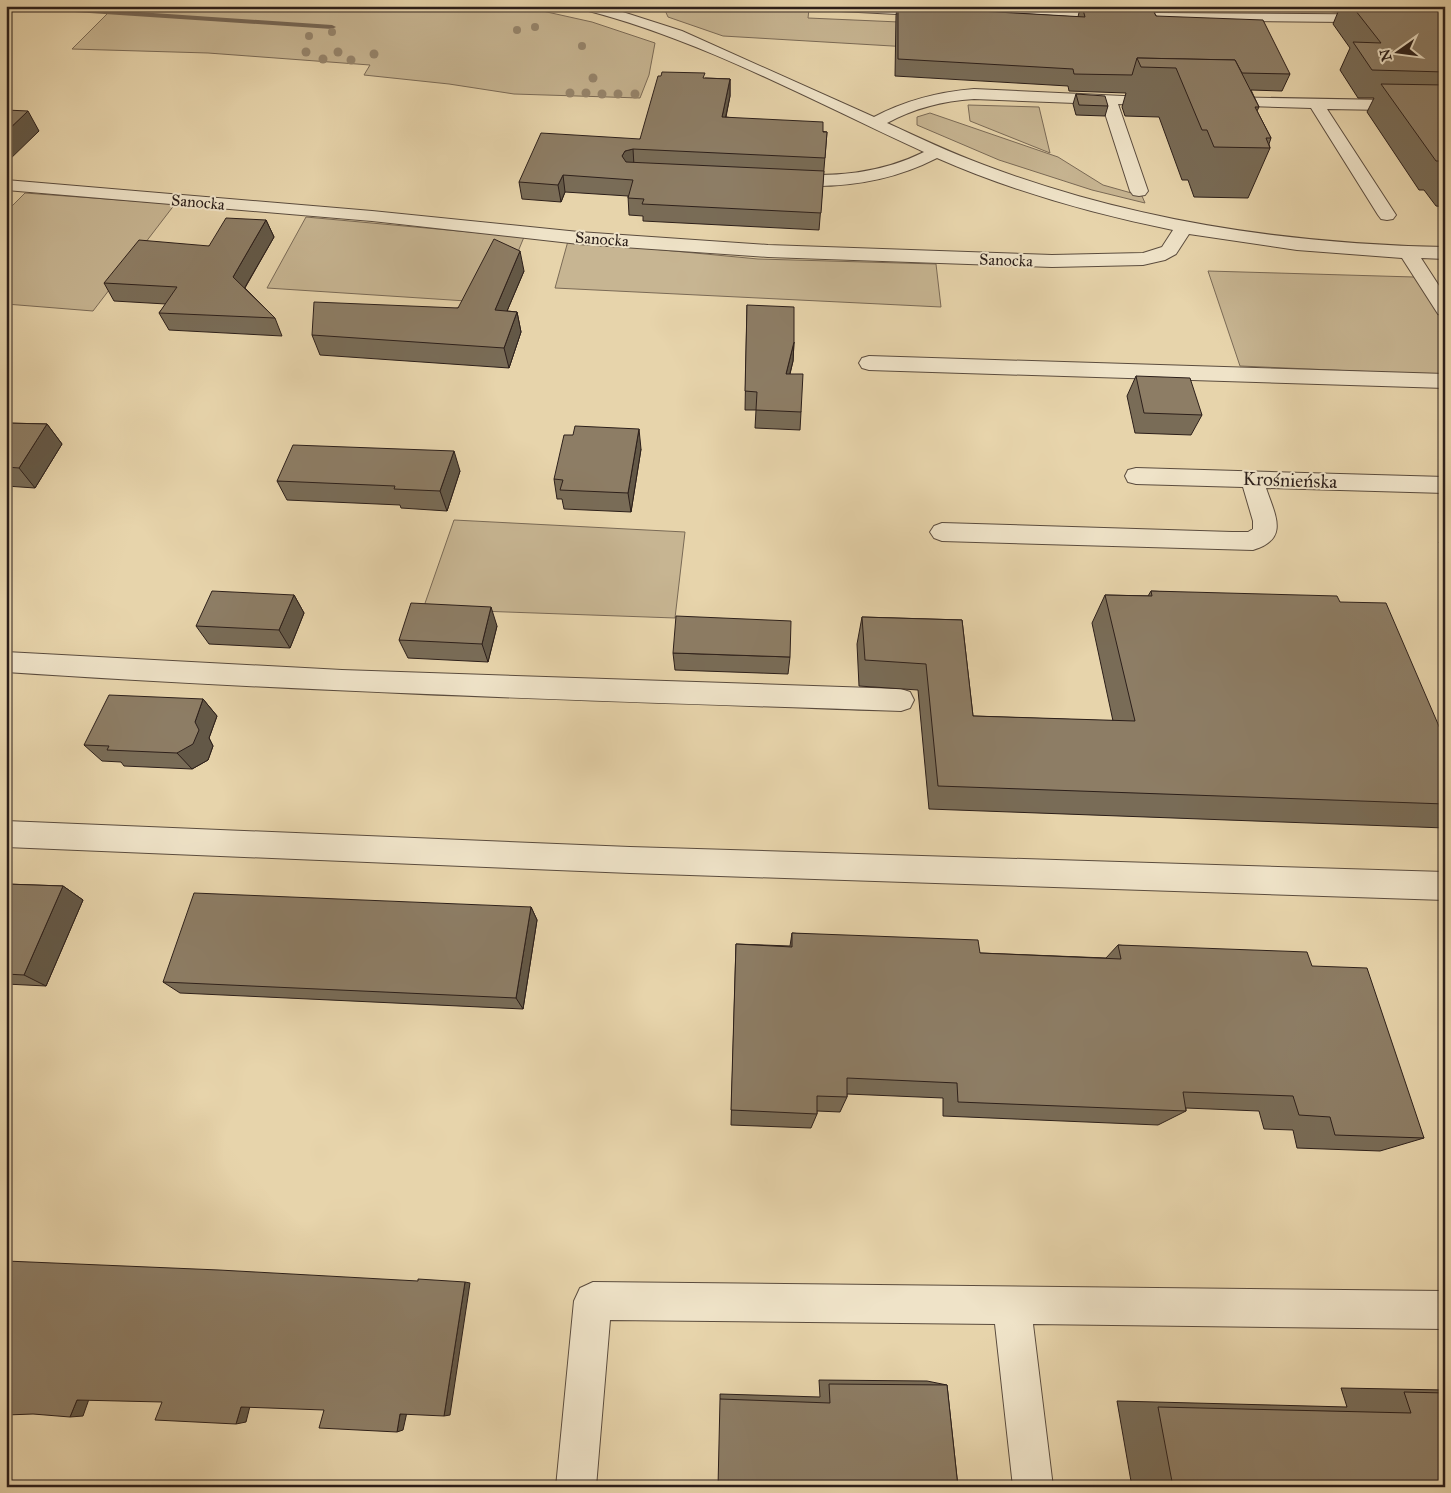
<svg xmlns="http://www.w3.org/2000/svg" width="1451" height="1493" viewBox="0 0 1451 1493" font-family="'IM FELL Great Primer',serif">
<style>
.green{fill:#c7b592;stroke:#7a6a56}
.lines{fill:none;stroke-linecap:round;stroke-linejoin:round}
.stream{fill:#766654;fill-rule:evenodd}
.minor-casing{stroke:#5b4c3e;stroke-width:2}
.minor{fill:#efe3c8;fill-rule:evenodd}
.tree{fill:#96856c}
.wall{fill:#796c57;stroke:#2c1f1a}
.shaded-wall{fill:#635847;stroke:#2c1f1a}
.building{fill:#8d7d65;stroke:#2c1f1a}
.labels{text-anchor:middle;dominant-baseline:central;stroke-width:4;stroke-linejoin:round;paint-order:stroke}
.far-street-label{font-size:16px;fill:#2c1f1a;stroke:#efe3c8}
.street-label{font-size:19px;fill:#2c1f1a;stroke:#efe3c8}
</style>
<rect width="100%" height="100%" fill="#e7d4ab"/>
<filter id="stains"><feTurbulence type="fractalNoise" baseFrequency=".004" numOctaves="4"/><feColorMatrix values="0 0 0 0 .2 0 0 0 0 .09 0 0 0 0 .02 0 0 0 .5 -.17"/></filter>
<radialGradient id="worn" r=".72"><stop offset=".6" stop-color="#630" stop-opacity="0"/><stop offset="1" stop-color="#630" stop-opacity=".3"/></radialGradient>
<g class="green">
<path d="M55 6H520L592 22 655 43 649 75 640 98 514 94 449 84 364 75 370 65 208 53 72 49 111 10Z"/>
<path d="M665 6H784L809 9 808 18 922 23 926 48 723 36 668 17 664 8Z"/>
<path d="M983 6H1166L1169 14 983 9Z"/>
<path d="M968 105 1039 107 1050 153 970 121Z"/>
<path d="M930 113 1058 157 1103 185 1142 196 1145 203 1092 190 999 160 917 125V117Z"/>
<path d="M25 193 175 204 93 311 6 304V212Z"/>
<path d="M306 217 524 237 497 303 267 288Z"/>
<path d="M568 241 758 259 936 264 941 307 555 288Z"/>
<path d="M1208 271 1414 277 1445 321V375L1240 366Z"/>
<path d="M454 520 685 532 675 618 423 609Z"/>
</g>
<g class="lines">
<path class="stream" d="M11 6H50L332 25 336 27 332 29 14 8Z"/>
<defs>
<g id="minor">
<path d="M579 6H604L682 31 874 117C906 100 938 92 974 89L1166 98 1168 101 1166 104 1160 106 1118 104 1148 191 1145 195 1139 196 1133 195 1130 191 1102 104 974 99C942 101 915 108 887 123 920 138 951 153 984 165 1132 221 1287 244 1445 247V259L1421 258 1445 295V316L1438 314 1402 258 1297 250 1189 234 1176 254 1165 260 1143 265 1052 267 768 257 579 244 372 221 6 190V180L372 211 579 232 768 245 1052 255 1143 253 1162 247 1173 230C1093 214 1012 191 937 158 898 178 858 186 814 186 802 186 790 186 779 184L776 180 779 176 785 175C836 176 877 175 924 152 812 101 701 39 581 9Z"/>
<path d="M814 6H906L939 9 941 12 939 15 934 16 821 10Z"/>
<path d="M1017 11 1114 12 1119 13 1121 16 1119 19 1114 20 1012 18 1010 15 1012 12Z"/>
<path d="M1155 13 1445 15V23L1150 20 1148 17 1150 14Z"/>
<path d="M1221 97 1445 101V111L1327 109 1396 215 1393 219 1387 220 1381 219 1378 215 1311 108 1215 105 1213 102 1215 99Z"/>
<path d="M869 356 1445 374V388L869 370 862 368 859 363 862 358Z"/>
<path d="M1136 468 1445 477V493L1266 488C1275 515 1290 539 1253 550L942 541 934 538 930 532 934 526 942 523 1232 532H1248L1253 529V521L1243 487 1136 484 1128 482 1125 476 1128 470Z"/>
<path d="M6 652 342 670 901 689 910 692 914 700 910 708 901 711C603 701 304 692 6 672Z"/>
<path d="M6 821 630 847 1445 872V900L630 873 6 847Z"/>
<path d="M593 1282 1445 1291V1329L1033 1324 1053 1487H1013L995 1324 610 1320 596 1487H556L574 1301 580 1288Z"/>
</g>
</defs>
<use href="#minor" class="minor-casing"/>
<use href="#minor" class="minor"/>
</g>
<g class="tree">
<circle cx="535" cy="27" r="4"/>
<circle cx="517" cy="30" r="4"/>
<circle cx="332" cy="32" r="4"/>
<circle cx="309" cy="36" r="4"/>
<circle cx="582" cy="46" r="4"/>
<circle cx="306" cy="52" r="4.5"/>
<circle cx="338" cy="52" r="4.5"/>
<circle cx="374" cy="54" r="4.5"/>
<circle cx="323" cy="59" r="4.5"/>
<circle cx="351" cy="60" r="4.5"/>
<circle cx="593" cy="78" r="4.5"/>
<circle cx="570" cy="93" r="4.5"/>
<circle cx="586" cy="93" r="4.5"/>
<circle cx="602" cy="94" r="4.5"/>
<circle cx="618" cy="94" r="4.5"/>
<circle cx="635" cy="94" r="4.5"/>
</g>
<g class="wall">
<path d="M897 6H978L979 11 1078 17 1080 8H1072V6H1151L1156 16 1290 74 1282 91 1251 90 1259 107 1257 111 1271 138 1269 144 1270 148 1248 198 1194 197 1188 180H1182L1159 117 1125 116 1122 107 1126 93 1069 91 1068 86 895 76 896 16Z"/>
<path d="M1320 6H1445V207L1436 206 1424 190H1419L1367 112 1374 98H1358L1340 70 1350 48 1333 24 1338 12 1324 11Z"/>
<path d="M705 78 730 79V96L726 117 827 132 819 230 643 221V216L629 215 628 196 565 192 561 202 522 199 519 182 640 139Z"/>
<path d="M1076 94 1108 106 1105 116 1076 115 1073 104Z"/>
<path d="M266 220 274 237 245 288 275 318 282 336 169 330 159 313 166 304 114 301 104 283 209 246Z"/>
<path d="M524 271 507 311 517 312 521 332 509 368 320 355 312 335 458 308Z"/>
<path d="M747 305 794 342 793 361 790 374 801 412 800 430 755 428 756 410H745Z"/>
<path d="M1136 376 1202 415 1191 435 1135 433 1127 396Z"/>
<path d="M6 423 47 424 62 444 35 488 6 486Z"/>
<path d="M641 449 631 512 564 509 562 499H557L554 479Z"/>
<path d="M460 471 447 511 401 508 400 505 287 500 277 481Z"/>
<path d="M1445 536V553L1439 542Z"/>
<path d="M1151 591 1340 602 1441 731 1445 732V828L929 809 918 690 859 686 857 644 862 617 962 620 973 716 1113 721 1092 623 1105 595 1148 596Z"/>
<path d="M294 595 304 613 290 648 209 644 196 626Z"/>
<path d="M497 626 488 662 408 658 399 640Z"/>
<path d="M673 653 790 657 788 674 675 670Z"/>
<path d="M203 699 217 716 209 738 213 746 208 760 192 769 124 766 121 762 102 761 84 745Z"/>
<path d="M6 884 63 886 83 900 46 986 6 984Z"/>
<path d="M531 907 537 920 523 1009 180 993 163 982Z"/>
<path d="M792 933 980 953 1106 958 1118 945 1312 966 1424 1138 1380 1151 1297 1148 1293 1130 1264 1129 1259 1111 1186 1108V1111L1158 1125 943 1116V1098L847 1094V1097L840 1112 817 1111V1114L811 1128 731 1125 736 944 790 946Z"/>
<path d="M819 1380 927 1381 947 1385 958 1487 720 1399V1394L820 1397Z"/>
<path d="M1341 1388 1445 1390V1487H1132L1117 1401 1347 1407Z"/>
</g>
<g class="shaded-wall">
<path d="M730 79V96L722 134V117Z"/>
<path d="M28 111 39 131 6 163V132Z"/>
<path d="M633 149 634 166 626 168 622 156 625 151Z"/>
<path d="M563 175 565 192 561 202 558 185Z"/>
<path d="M266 220 274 237 241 294 233 277Z"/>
<path d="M520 251 524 271 499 330 495 310Z"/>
<path d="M517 312 521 332 509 368 504 348Z"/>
<path d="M794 342 793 361 785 393 786 374Z"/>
<path d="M47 424 62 444 35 488 19 468Z"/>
<path d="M639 429 641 449 631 512 628 493Z"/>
<path d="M454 451 460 471 447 511 440 491Z"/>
<path d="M294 595 304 613 290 648 279 630Z"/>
<path d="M491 607 497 626 488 662 482 644Z"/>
<path d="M203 699 217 716 209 738 213 746 208 760 192 769 177 753 195 722Z"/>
<path d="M63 886 83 900 46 986 24 975Z"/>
<path d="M531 907 537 920 523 1009 516 998Z"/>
<path d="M465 1282 470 1283 450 1415 444 1416Z"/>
<path d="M89 1399 83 1416 70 1417 77 1400Z"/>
<path d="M250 1406 246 1422 236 1424 241 1407Z"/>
<path d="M407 1412 403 1430 397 1432 400 1414Z"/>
</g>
<g class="building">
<path d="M898 6H978L979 11 1085 17 1082 6H1151L1156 16 1263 20 1290 74 1242 73 1235 60 1137 58 1132 75 1074 74 1073 69 898 59Z"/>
<path d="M1352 6H1445V72L1372 70 1353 42 1381 43Z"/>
<path d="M1137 58 1235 60 1259 107H1255L1271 138H1266L1270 148 1214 147 1207 130H1202L1176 68 1141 67Z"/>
<path d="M662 72 705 73 703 78 730 79 722 117 823 122V132H827L825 158 633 149 625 151 622 156 626 162 824 171 821 213 642 204 644 199 628 198 633 180 563 175 558 185 519 182 541 133 640 139 658 76H661Z"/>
<path d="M1381 84 1445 85V166L1441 161H1436Z"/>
<path d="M1076 94 1105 96 1108 106 1079 105Z"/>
<path d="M6 110 28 111 6 132Z"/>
<path d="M226 218 266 220 233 277 275 318 159 313 177 287 104 283 139 240 209 246Z"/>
<path d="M494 239 520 251 495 310 517 312 504 348 312 335 314 302 458 308Z"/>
<path d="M747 305 794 307V342L786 374H803L801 412 756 410 757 392 745 391Z"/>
<path d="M1136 376 1190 378 1202 415 1144 413Z"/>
<path d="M6 423 47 424 19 468 6 467Z"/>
<path d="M575 426 639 429 628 493 560 490 563 480 554 479 564 435H573Z"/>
<path d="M293 445 454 451 440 491 394 489 395 486 277 481Z"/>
<path d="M212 591 294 595 279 630 196 626Z"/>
<path d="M1151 591 1337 596 1340 602 1386 603 1441 731 1445 732V804L938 786 926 664 865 660 862 617 962 620 973 716 1135 721 1105 595 1152 596Z"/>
<path d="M411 603 491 607 482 644 399 640Z"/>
<path d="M676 616 791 621 790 657 673 653Z"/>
<path d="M109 695 203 699 195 722 199 730 193 744 177 753 107 750 109 746 84 745Z"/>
<path d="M6 884 63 886 24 975 6 974Z"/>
<path d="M194 893 531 907 516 998 163 982Z"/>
<path d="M792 933 978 940 980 953 1121 959 1118 945 1307 952 1312 966 1367 968 1424 1138 1335 1135 1330 1117 1299 1115 1293 1096 1183 1092 1186 1111 958 1102 957 1083 847 1078V1097L817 1096V1114L731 1110 736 944 792 947Z"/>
<path d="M6 1261 219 1270 418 1281V1279L465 1282 444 1416 400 1414 397 1432 319 1428 324 1410 241 1407 236 1424 155 1420 162 1402 77 1400 70 1417 33 1414 6 1415Z"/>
<path d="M829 1384 947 1385 958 1487H718L720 1399 830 1403Z"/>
<path d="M1404 1392 1445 1393V1487H1173L1158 1407 1411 1413Z"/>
</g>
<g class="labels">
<g class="far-street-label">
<text transform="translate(198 202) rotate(5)">Sanocka</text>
<text transform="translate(602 239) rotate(4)">Sanocka</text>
<text transform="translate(1006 260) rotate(2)">Sanocka</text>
</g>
<g class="street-label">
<text transform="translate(1290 480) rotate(2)">Krośnieńska</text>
</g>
</g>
<rect width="1451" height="1493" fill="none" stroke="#e7d4ab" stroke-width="25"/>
<rect x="8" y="8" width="1436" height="1478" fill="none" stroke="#2c1f1a" stroke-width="2.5"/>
<rect x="12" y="12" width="1426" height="1468" fill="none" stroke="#2c1f1a"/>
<g transform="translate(1398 52) rotate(256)" stroke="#efe3c8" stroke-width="4" paint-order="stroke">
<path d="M0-4L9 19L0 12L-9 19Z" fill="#2c1f1a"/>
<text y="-8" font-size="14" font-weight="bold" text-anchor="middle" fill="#2c1f1a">N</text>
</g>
<rect width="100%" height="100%" filter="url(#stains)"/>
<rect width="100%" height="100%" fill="url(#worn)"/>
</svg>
